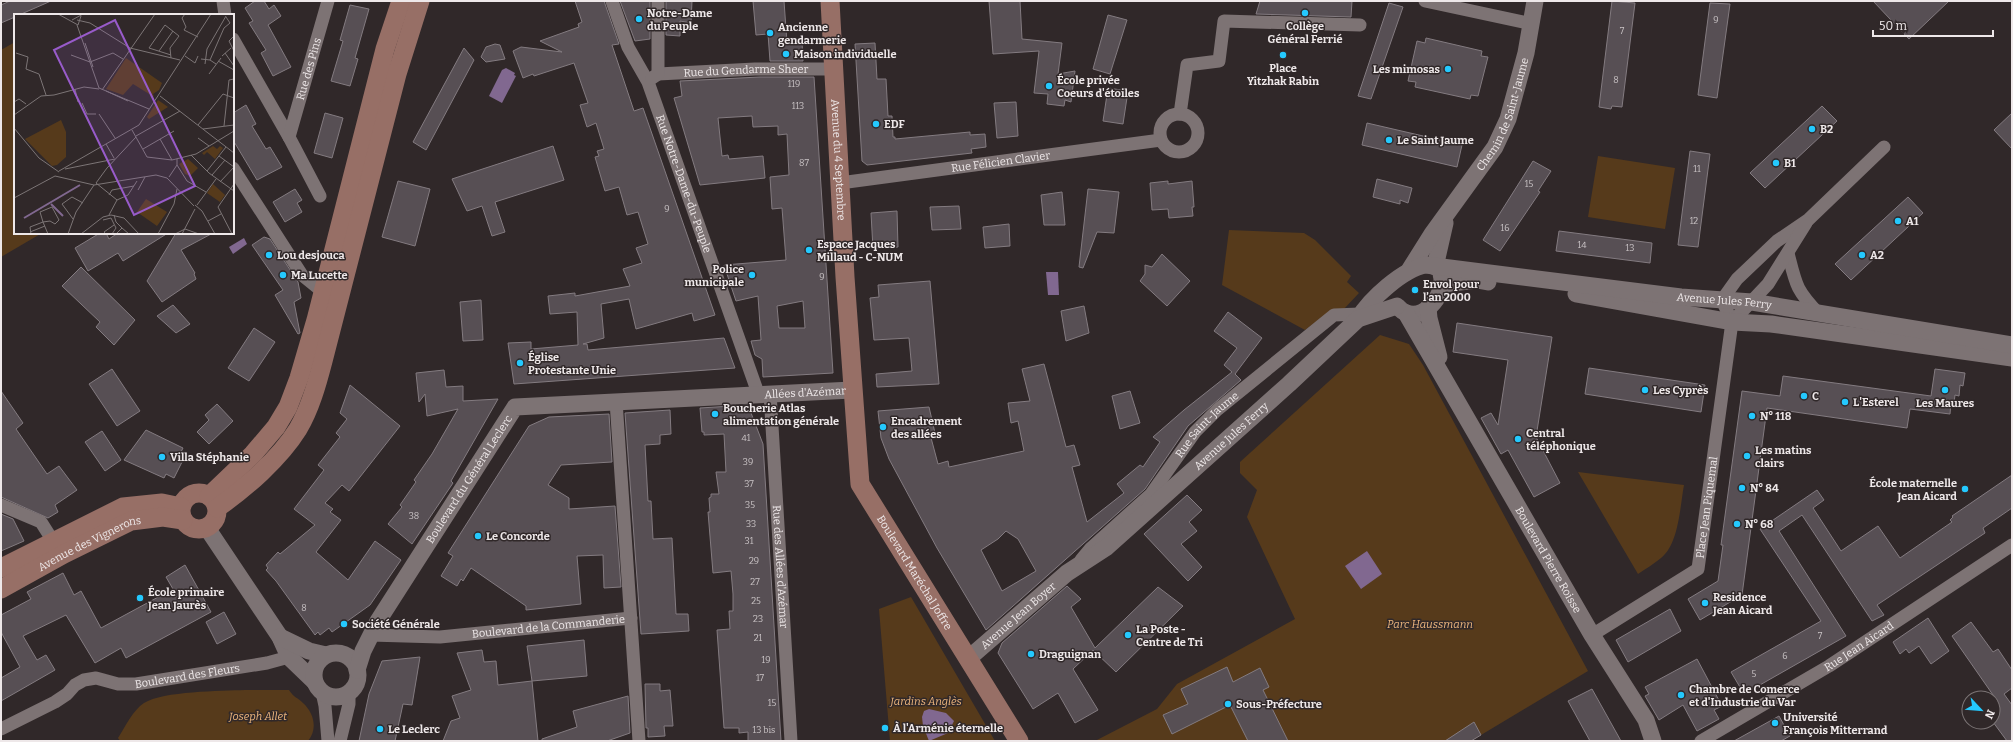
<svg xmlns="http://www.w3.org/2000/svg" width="2013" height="742" viewBox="0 0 2013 742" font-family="Bitter,serif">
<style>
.green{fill:#563a1b}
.water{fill:#816890}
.building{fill:#574f54;stroke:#837b80;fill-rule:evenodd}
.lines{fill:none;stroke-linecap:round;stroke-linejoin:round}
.minor{stroke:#7d7374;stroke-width:13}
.tertiary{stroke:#7d7374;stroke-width:17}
.secondary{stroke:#976f66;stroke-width:19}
.poi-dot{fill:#24c9fe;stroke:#302829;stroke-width:1.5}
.labels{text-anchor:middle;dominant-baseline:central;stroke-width:3;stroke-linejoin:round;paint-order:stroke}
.number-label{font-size:9px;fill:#c8c2c4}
.poi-label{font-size:11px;font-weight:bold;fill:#eee8e9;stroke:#302829;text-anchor:start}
.street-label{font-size:11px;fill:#eee8e9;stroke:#302829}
.park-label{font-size:11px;font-style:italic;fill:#eeb67d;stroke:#302829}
.inset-river{fill:none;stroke:#816890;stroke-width:2}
.inset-road{fill:none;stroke:#7c7576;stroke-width:1}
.view{fill:#985bca;fill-opacity:0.15;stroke:#985bca;stroke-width:2}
.inset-edge{fill:none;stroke:#eee8e9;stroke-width:2}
</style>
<rect width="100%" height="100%" fill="#302829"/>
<g class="green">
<path d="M15 42V233H42L1 257V50Z"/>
<path d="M1598 156 1675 168 1665 229 1588 217Z"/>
<path d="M1229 230 1304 233 1315 240 1351 276 1347 282 1359 293 1343 310 1331 311 1305 330 1222 285Z"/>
<path d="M1380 335 1409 344 1423 365 1588 671 1471 741H1095L1157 709 1177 684 1295 619 1247 517 1257 490 1240 473V462Z"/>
<path d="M1578 472 1684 485C1680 506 1679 544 1661 558 1654 564 1645 569 1638 574Z"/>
<path d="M911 597 995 741H890L879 609Z"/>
<path d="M245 690H289C294 698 297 697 303 703 314 713 318 729 308 741H120L118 738C125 727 133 710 144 703 163 691 221 691 245 690Z"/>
</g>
<g class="water">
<path d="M506 68 515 73 514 75 516 76 502 103 489 96 502 70Z"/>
<path d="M244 238 247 244 233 254 229 247Z"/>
<path d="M1046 272H1058L1059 295H1048Z"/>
<path d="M1367 551 1382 574 1361 589 1345 566Z"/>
<path d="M929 709 946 713 954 721 948 733 929 741 923 726 922 717 924 711Z"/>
</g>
<g class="building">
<path d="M10 1H51L19 15H15V17L1 23V5Z"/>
<path d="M255 1H264L269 9 274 5 281 16 268 25 291 67 273 76 261 53 266 50 249 23 253 21 245 8Z"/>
<path d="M575 1H604L619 44 612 45 634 111 643 108 715 315 694 321 692 313 636 329 629 299 601 304 604 338 583 344H587L588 350 724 338 735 368 514 384 508 343 531 342V349L578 345 577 312 550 314 548 296 575 293V296L630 286 623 269 642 263 636 248 648 244 638 212 627 215 619 187 605 191 595 157 599 156 597 151 604 149 596 123 587 127 580 105 588 103 574 63 534 76 533 74 523 78 513 51 521 47 562 52 540 41 579 27 578 24 582 22Z"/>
<path d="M620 1H650V39L635 41Z"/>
<path d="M666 1H692L691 23 680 21V36L666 35Z"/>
<path d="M753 1H784L787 43 802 42 803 61H770L768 34 756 35Z"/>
<path d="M989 1H1020L1022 39 1062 43 1058 74 1075 71 1071 102 1065 100 1064 106 1047 104 1048 94 1034 93 1039 51 993 54Z"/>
<path d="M1260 1H1352L1351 17 1256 14Z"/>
<path d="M1612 1 1635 3 1622 107 1612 106 1611 109 1599 107Z"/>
<path d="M1873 1H1949L1909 39Z"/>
<path d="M1389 3 1403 7 1371 99 1358 96Z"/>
<path d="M1710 3 1730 4 1717 98 1698 95Z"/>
<path d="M350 5 369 9 355 58 358 59 350 86 331 81 343 41 340 40Z"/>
<path d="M1108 15 1127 20 1110 74 1093 69Z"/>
<path d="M1426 38 1482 51 1481 56 1488 57 1478 96 1471 95 1470 99 1415 87 1416 82 1408 81 1417 41 1425 43Z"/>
<path d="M875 43 877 79H886L888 116H892L893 137H895V139L970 132V135L985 134 986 147 971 149 972 153 867 165 862 161 855 44Z"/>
<path d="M495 44 500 45 505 59 486 62 481 57 486 47Z"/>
<path d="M464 48 474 60 426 150 413 142Z"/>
<path d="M760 77H814L833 373 763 377 762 359 755 355 751 341 761 340 758 296 736 301 724 265 786 260 782 208 772 209 770 177 789 175 787 134 778 135V126L753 127 752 116 718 118 722 156 728 155 729 159 763 156 765 178 700 185 674 98 682 96 680 81ZM803 301 805 328H779L777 306Z"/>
<path d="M1108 88 1128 91 1123 124 1103 121Z"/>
<path d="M1016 102 1018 136 997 138 994 103Z"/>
<path d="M246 105 256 124 252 126 266 149 270 147 282 167 257 180 233 140V113Z"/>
<path d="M1822 106 1837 121 1765 188 1750 173Z"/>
<path d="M325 113 343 118 332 158 314 153Z"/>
<path d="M2012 113V149L1994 130Z"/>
<path d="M1367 123 1462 145 1457 167 1362 145Z"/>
<path d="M553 146 564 180 495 202 505 232 492 236 482 206 467 211 452 179Z"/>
<path d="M1690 151 1710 154 1698 247 1678 245Z"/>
<path d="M1533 161 1551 171 1538 191 1540 192 1500 251 1483 240Z"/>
<path d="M1377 179 1412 188 1408 203 1400 200V204L1373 197Z"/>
<path d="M398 181 430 189 415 246 382 237Z"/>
<path d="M1168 181V184L1192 181 1194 207H1192L1193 216 1169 218 1168 209 1152 210 1150 183Z"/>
<path d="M295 189 302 200 297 203 302 212 285 222 273 202Z"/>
<path d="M1088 189 1119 192 1114 233 1097 232 1083 268 1079 267Z"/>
<path d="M1062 192 1065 225H1044L1041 195Z"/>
<path d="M1908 197 1923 213 1851 280 1835 264Z"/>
<path d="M959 206 961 229 932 230 930 207Z"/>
<path d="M897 211 898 247 873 249 871 213Z"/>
<path d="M1009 224 1010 246 985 248 983 227Z"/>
<path d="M1559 231 1652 243 1650 263 1556 251Z"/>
<path d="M100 233H106L109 239 118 233H168L123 261 118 253 88 271 75 248Z"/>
<path d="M176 233H213L181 250 195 273 194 274 196 279 162 302 147 281Z"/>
<path d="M264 237 270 239 298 282 301 298 294 302 300 333 298 334 275 295 283 290 252 245Z"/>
<path d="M1162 254 1190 281 1167 306 1140 281 1145 274V265L1152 267Z"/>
<path d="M81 267 135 320 114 345 96 327 100 322 62 286Z"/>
<path d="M930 281 939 384 877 387 876 374 912 371 909 338 874 340 870 298 879 297 878 285Z"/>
<path d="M481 300 483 340 463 341 460 302Z"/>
<path d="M173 305 190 324 176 333 157 316Z"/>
<path d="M1084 306 1089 333 1066 341 1061 311Z"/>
<path d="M1228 312 1262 338 1235 374 1241 380 1188 426 1145 489 986 630 937 548 889 459 881 438 878 411 929 407 935 433 930 434 938 464 948 461 949 467 1024 451 1018 421 1011 423 1008 403 1030 401 1022 369 1044 364 1066 447 1074 445 1080 465 1072 467 1087 522 1124 493 1117 484 1140 465 1143 467 1160 442 1153 437 1184 410 1232 372 1224 365 1237 348 1214 331ZM1006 531 1018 539 1036 571 1002 591 981 550 998 539Z"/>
<path d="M1457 323 1552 337 1536 437 1560 483 1534 497 1508 450 1501 454 1481 418 1491 413 1498 425 1508 360 1453 352Z"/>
<path d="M254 328 275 342 249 381 228 368Z"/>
<path d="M1589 368 1705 385 1701 412 1585 394Z"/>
<path d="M112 369 140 411 117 426 89 384Z"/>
<path d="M1935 369 1965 373 1963 386 1960 385 1959 396 1955 395 1954 403 1951 402 1950 414 1910 409 1907 428 1767 408 1742 595 1700 620 1688 599 1718 581 1723 545H1721L1742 391 1780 396 1783 376 1931 396Z"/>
<path d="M444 370 446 387 463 386V401L498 399 451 481 453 483 412 544 388 524 402 507 400 505 416 482 414 480 432 454 458 409 427 416 425 394 419 402 416 373Z"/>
<path d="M350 385 400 426 349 491 342 485 325 503 333 509 330 512 341 520 316 552 348 580 375 541 401 560 370 605 332 632 329 628 320 635 318 632 315 635 276 581 266 570 268 568 266 565 278 552 280 554 315 525 294 509 324 470 318 465 340 437 336 433 347 419 340 413Z"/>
<path d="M1 391 23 423 16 429 47 474 59 466 77 490 55 505 58 512 48 518 1 497Z"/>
<path d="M1130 391 1140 423 1120 429 1112 396Z"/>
<path d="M217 404 233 421 209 444 197 432 209 420 205 415Z"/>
<path d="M748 405 763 444 781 741H748V732L739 733V728H724L717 630 730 629 729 611H733V594L731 571 713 573 708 512H710L709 498 711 497V494H719L716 472H726L724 434 704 435V432H702L700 408Z"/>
<path d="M670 410 671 434 660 435V444L645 445 648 501H651L653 539 672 538 676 614H688L689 631 641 634 625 413Z"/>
<path d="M609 414 612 462 561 465 548 485 569 498V509L615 506 621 587 604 588 603 555 577 556 581 604 526 610V606L471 568 463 581 461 579 457 586 441 576 453 556 448 553 529 426 549 417Z"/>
<path d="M146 430 183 448 179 456 184 458 174 478 166 474 164 478 124 460Z"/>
<path d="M102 431 121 460 105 471 85 442Z"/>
<path d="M2012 475V508L1983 528 1985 533 1877 605 1884 615 1872 621 1802 515 1779 531 1846 636 1744 694 1731 672 1821 621 1760 529 1817 490 1824 500 1813 508 1841 551 1878 526 1900 558 1952 522 1950 520 1953 517 1952 516Z"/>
<path d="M1187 495 1202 510 1189 522 1197 531 1181 544 1202 567 1188 581 1144 534Z"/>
<path d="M1 514 13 519 24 541 1 551Z"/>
<path d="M185 565 211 612 126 658 121 648 95 663 66 615 23 636 37 660 46 655 55 670 1 701V678L20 667 1 632V615L31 599 27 592 63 573 74 595 81 591 101 628 173 589 166 577Z"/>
<path d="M1067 586 1081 599 1071 607 1095 648 1158 587 1183 606 1116 672 1093 650 1073 669 1098 710 1075 723 1058 693 1033 709 998 653 1002 643Z"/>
<path d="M1670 609 1681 631 1628 662 1616 640Z"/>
<path d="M224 612 236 634 217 644 206 622Z"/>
<path d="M1928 618 1949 651 1931 664 1919 646 1909 653 1906 649 1900 654 1893 642Z"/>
<path d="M1971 622 1993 652 1998 649 2012 670V688L2004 694 2012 705V741H2007L1993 722V698H1989L1993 695 1952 636Z"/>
<path d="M584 640 587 676 532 681 527 646Z"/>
<path d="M482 650 484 662 496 661 498 685 532 681 538 741H443L451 721 460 718 452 696 471 690 457 653Z"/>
<path d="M420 657 412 705 403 704 395 741H359L369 694 382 661Z"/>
<path d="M1697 659 1722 706 1714 710 1719 719 1697 731 1683 705 1659 720 1645 696 1649 694 1645 687Z"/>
<path d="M1227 667 1233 682 1260 668 1269 687 1263 690 1288 741H1248L1230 705 1172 734 1163 715 1188 704 1181 689Z"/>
<path d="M645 684H660V691L670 690 673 726H664L665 736 648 737V728H646Z"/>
<path d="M1592 689 1621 741H1590L1568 701Z"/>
<path d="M628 696 630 733 607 741H542V739L577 727 573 711Z"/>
<path d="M1779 716 1790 736 1781 741H1734Z"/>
<path d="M1474 722 1481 735 1471 741H1445Z"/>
</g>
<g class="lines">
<g class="minor">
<path d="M223 1 225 15"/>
<path id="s1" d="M612 1 628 47 648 82 758 393"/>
<path d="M1425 1 1532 24"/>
<path d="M233 39 289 137 320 196"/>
<path id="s2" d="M658 74 755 69H834"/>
<path d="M652 78 658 74V1"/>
<path d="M1180 114 1187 65 1219 61 1224 21 1360 25"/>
<circle cx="1179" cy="133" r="19"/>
<path id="s3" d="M289 137 328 1"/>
<path d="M233 168 302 275 323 292"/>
<path id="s4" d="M840 183 1161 140"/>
<path d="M1788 253C1796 285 1796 290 1819 314"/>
<path d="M1732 322 1722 300 1737 279 1777 241 1808 220 1884 147"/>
<path d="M1732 322 1768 284 1806 223"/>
<path id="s5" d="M770 393 791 741"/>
<path d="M616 401 639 741"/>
<path d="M1 505 41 522 53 541"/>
<path id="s6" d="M1081 560 1091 548 1151 494 1195 432 1217 410 1334 315 1360 314"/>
<path id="s7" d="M370 635 440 637 631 618"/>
<path id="s8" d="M1592 635 1698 569 1732 322"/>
<path d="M322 692 325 706 328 741"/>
<path id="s9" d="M1 729 55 702 67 694 75 685 84 680 96 678 118 684H136L267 663 289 657"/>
<path d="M340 741 349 704V692"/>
<path id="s10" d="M1701 741 1829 666 2012 545"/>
</g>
<g class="tertiary">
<path d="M1435 267 1445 223"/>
<path id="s11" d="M1410 269 1432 234 1495 147 1508 119 1526 53 1535 1"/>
<path d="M1443 284 1477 280 1488 282"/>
<path d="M1576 294 1732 322 1771 324 2012 358"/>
<path d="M1399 308C1419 328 1448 295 1441 274"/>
<path d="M1428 308 1429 318 1439 357"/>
<path id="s12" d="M1406 313 1592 635 1646 720 1653 741"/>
<path id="s13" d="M1358 319C1370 299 1403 269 1426 265L1681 297 1752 302 2012 345"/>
<path d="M207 528 280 637 289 657 315 682"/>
<path d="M280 637 309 651 326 655"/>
<circle cx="336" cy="675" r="22"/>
<path id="s14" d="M969 658 1067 573 1107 547 1289 384 1358 319 1397 306"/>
<path id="s15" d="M357 670 363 651 378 621 515 407 852 390"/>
</g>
<g class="secondary">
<path id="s16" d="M830 1 845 277 860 484 1019 741"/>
<circle cx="199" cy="511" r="18"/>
<path d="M209 496 253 454 276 427 288 407 299 378 316 320 385 49 401 1"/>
<path d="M217 508C245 489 280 458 298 429 310 409 317 384 323 361L397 74 420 1"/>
<path d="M1 568 123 507 162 503 181 507"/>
<path id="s17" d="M1 589 64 554 131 521 163 517 183 520"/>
</g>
</g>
<g class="poi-dot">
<circle cx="1305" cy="13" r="4"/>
<circle cx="639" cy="19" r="4"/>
<circle cx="770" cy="33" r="4"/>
<circle cx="786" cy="54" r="4"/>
<circle cx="1283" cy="55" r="4"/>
<circle cx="1448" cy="69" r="4"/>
<circle cx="1049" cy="86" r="4"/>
<circle cx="876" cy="124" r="4"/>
<circle cx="1812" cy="129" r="4"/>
<circle cx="1389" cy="140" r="4"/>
<circle cx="1776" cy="163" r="4"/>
<circle cx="1898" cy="221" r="4"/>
<circle cx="809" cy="250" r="4"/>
<circle cx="269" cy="255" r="4"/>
<circle cx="1862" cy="255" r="4"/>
<circle cx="283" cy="275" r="4"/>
<circle cx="752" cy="275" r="4"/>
<circle cx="1415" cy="290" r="4"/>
<circle cx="520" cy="363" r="4"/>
<circle cx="1645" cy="390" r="4"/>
<circle cx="1945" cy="390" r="4"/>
<circle cx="1804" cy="396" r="4"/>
<circle cx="1845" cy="402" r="4"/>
<circle cx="715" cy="414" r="4"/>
<circle cx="1752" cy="416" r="4"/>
<circle cx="883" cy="427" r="4"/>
<circle cx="1518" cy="439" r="4"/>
<circle cx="1747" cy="456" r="4"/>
<circle cx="162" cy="457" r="4"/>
<circle cx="1742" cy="488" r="4"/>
<circle cx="1965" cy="489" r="4"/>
<circle cx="1737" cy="524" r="4"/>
<circle cx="478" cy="536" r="4"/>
<circle cx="140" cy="598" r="4"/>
<circle cx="1705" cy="603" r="4"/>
<circle cx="344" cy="624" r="4"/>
<circle cx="1128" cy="635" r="4"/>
<circle cx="1031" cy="654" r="4"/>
<circle cx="1681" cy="695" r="4"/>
<circle cx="1228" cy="704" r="4"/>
<circle cx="1775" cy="723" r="4"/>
<circle cx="885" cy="728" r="4"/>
<circle cx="380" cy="729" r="4"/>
</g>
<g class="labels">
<g class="number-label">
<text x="1716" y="20">9</text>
<text x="1622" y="31">7</text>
<text x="1616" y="80">8</text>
<text x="794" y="84">119</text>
<text x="798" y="106">113</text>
<text x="804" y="163">87</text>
<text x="1697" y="169">11</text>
<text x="1529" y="184">15</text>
<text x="667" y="209">9</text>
<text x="1694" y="221">12</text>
<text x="1505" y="228">16</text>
<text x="1582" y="245">14</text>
<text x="1630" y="248">13</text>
<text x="822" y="277">9</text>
<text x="746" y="438">41</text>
<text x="748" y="462">39</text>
<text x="749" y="484">37</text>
<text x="750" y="505">35</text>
<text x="414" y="516">38</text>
<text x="751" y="524">33</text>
<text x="749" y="541">31</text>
<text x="754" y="561">29</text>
<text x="755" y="582">27</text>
<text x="756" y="601">25</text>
<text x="304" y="608">8</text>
<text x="758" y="619">23</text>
<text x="1820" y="636">7</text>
<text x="758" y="638">21</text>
<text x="1785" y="656">6</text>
<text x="766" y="660">19</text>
<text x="1754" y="674">5</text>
<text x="760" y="678">17</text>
<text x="772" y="703">15</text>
<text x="764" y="730">13 bis</text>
</g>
<g class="poi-label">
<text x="647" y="13">Notre-Dame<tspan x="647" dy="13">du Peuple</tspan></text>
<text x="1305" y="26" text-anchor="middle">Collège<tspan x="1305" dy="13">Général Ferrié</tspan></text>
<text x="778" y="27">Ancienne<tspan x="778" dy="13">gendarmerie</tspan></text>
<text x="794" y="54">Maison individuelle</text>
<text x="1283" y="68" text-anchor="middle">Place<tspan x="1283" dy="13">Yitzhak Rabin</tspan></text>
<text x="1440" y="69" text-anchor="end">Les mimosas</text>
<text x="1057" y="80">École privée<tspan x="1057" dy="13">Coeurs d'étoiles</tspan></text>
<text x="884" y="124">EDF</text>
<text x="1820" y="129">B2</text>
<text x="1397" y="140">Le Saint Jaume</text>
<text x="1784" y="163">B1</text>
<text x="1906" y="221">A1</text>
<text x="817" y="244">Espace Jacques<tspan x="817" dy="13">Millaud - C-NUM</tspan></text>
<text x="277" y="255">Lou desjouca</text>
<text x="1870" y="255">A2</text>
<text x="744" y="269" text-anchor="end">Police<tspan x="744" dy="13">municipale</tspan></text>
<text x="291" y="275">Ma Lucette</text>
<text x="1423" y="284">Envol pour<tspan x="1423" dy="13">l’an 2000</tspan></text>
<text x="528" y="357">Église<tspan x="528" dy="13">Protestante Unie</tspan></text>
<text x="1653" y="390">Les Cyprès</text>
<text x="1812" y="396">C</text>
<text x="1853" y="402">L'Esterel</text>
<text x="1945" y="403" text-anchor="middle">Les Maures</text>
<text x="723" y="408">Boucherie Atlas<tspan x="723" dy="13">alimentation générale</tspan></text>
<text x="1760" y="416">N° 118</text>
<text x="891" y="421">Encadrement<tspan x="891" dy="13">des allées</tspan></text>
<text x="1526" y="433">Central<tspan x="1526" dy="13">téléphonique</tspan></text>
<text x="1755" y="450">Les matins<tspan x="1755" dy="13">clairs</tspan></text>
<text x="170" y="457">Villa Stéphanie</text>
<text x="1957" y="483" text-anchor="end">École maternelle<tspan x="1957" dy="13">Jean Aicard</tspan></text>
<text x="1750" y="488">N° 84</text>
<text x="1745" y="524">N° 68</text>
<text x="486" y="536">Le Concorde</text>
<text x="148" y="592">École primaire<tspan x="148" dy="13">Jean Jaurès</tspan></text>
<text x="1713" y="597">Residence<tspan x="1713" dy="13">Jean Aicard</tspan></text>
<text x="352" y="624">Société Générale</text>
<text x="1136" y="629">La Poste -<tspan x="1136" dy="13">Centre de Tri</tspan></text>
<text x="1039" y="654">Draguignan</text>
<text x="1689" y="689">Chambre de Comerce<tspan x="1689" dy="13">et d'Industrie du Var</tspan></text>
<text x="1236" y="704">Sous-Préfecture</text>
<text x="1783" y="717">Université<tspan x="1783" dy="13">François Mitterrand</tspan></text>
<text x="893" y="728">À l'Arménie éternelle</text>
<text x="388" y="729">Le Leclerc</text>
</g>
<g class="street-label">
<text stroke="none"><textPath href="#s3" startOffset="71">Rue des Pins</textPath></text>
<text stroke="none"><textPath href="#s2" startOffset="88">Rue du Gendarme Sheer</textPath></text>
<text stroke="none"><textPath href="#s11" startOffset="182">Chemin de Saint-Jaume</textPath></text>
<text stroke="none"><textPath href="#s16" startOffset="159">Avenue du 4 Septembre</textPath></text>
<text stroke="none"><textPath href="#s4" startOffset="162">Rue Félicien Clavier</textPath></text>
<text stroke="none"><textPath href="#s1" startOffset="197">Rue Notre-Dame-du-Peuple</textPath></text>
<text stroke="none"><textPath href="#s13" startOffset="389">Avenue Jules Ferry</textPath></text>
<text stroke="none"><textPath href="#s15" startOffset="598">Allées d'Azémar</textPath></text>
<text stroke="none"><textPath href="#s6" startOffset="186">Rue Saint-Jaume</textPath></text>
<text stroke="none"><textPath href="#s14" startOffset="344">Avenue Jules Ferry</textPath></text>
<text stroke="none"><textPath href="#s15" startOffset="222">Boulevard du Général Leclerc</textPath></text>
<text stroke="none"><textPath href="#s8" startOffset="187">Place Jean Piquemal</textPath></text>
<text stroke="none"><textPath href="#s17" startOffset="100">Avenue des Vignerons</textPath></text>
<text stroke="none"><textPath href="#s12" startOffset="285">Boulevard Pierre Roisse</textPath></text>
<text stroke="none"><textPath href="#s5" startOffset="174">Rue des Allées d'Azémar</textPath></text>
<text stroke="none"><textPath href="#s16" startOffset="588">Boulevard Maréchal Joffre</textPath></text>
<text stroke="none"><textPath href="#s14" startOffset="65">Avenue Jean Boyer</textPath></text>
<text stroke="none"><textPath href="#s7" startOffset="179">Boulevard de la Commanderie</textPath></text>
<text stroke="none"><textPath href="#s10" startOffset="184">Rue Jean Aicard</textPath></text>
<text stroke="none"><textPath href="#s9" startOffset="202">Boulevard des Fleurs</textPath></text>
</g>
<g class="park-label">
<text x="1430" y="624">Parc Haussmann</text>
<text x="926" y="701">Jardins Anglès</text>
<text x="258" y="716">Joseph Allet</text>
</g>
</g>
<g transform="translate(14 14)">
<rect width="220" height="220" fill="#302829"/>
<path d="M112 44 148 69 145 76 139 80 140 83 119 70 109 81 92 75ZM144 86 154 93 135 105 133 103ZM47 106 52 118V143L43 151 38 152 11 125ZM199 132 203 135 206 132 209 134 201 145 193 138 190 141 188 139ZM174 145 184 154 176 162 171 160 165 150ZM199 170 211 181 206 188 193 179ZM132 185 153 198 143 212 123 198Z" fill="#563a1b"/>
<path class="inset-river" d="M37 190 49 202M10 204 66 171"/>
<path class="inset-road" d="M44 0 64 11 67 2M171 0 168 4 172 13 170 16 184 23M58 6 69 0M63 6 76 9 116 34 166 46M63 11 85 74 135 95M220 22 215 27 220 37M71 29 79 53M145 37 159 17M2 39 14 43 12 55 25 60 32 81M211 39 220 52M57 41 76 48 99 39 109 45M157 41 135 34 151 11 165 22 156 34 157 44M171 42 181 49 184 42M208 42 217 34M187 45 196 46 202 50M196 46 210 14 216 9 212 3M204 47 220 56M191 50 193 35 212 2M195 60 207 44M61 75 64 88M88 76 141 0M92 77 114 87M146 82 220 139M0 88 5 85 12 90M68 89 73 100H82M85 100 101 124M0 101 27 82 40 81 70 73 85 75M184 111 209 80 220 84M210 112 215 66 220 65M0 114 25 144 45 158M189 115 220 111M118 116 133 143 158 146 182 140 220 117M122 122 166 97M184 124 195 132M146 125 158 146M92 130 100 144M129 135 160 117M177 141 195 159 220 177M205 142 220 153 206 168M163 151 173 167 192 178M51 155 101 145M45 157 125 111 197 0M193 157 212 133M198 161 211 146M155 163 163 151V145M124 176 131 163M95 181 98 176 120 172M0 184 41 162 80 171 142 161 153 164 180 192M103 186 82 169 93 154 122 123M103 186 114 181 123 167M181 191 188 197 201 220M183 191 202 165M38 193 45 206 41 210 36 207 29 208 26 198ZM95 201 103 186M100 201 102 208 108 214M59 205 48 190 58 183 69 189M89 206 97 204 102 214 98 220M194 207 207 200M16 218 31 212M17 220 16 213 29 208 34 220M54 220 62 198 80 171M67 220 89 203 97 201 110 204 125 220M92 220 90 218 100 211M102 220 108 214 115 220M144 220 160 190 163 175M161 220 171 215 185 220M168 220 181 195M218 220 204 193 220 170"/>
<path class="view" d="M101 6 181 172 120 201 40 36Z"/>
<rect width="220" height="220" class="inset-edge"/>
</g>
<rect width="2013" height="742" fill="none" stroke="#eee8e9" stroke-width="4"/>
<g transform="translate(1981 710) rotate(116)"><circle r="19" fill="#302829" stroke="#7c7576"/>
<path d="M0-3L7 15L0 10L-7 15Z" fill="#24c9fe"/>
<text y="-6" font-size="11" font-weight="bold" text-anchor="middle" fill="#eee8e9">N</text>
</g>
<path d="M1873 30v6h120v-6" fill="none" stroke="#eee8e9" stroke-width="2"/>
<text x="1879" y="30" font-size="12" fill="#eee8e9" stroke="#302829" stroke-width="3" paint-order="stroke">50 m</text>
</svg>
